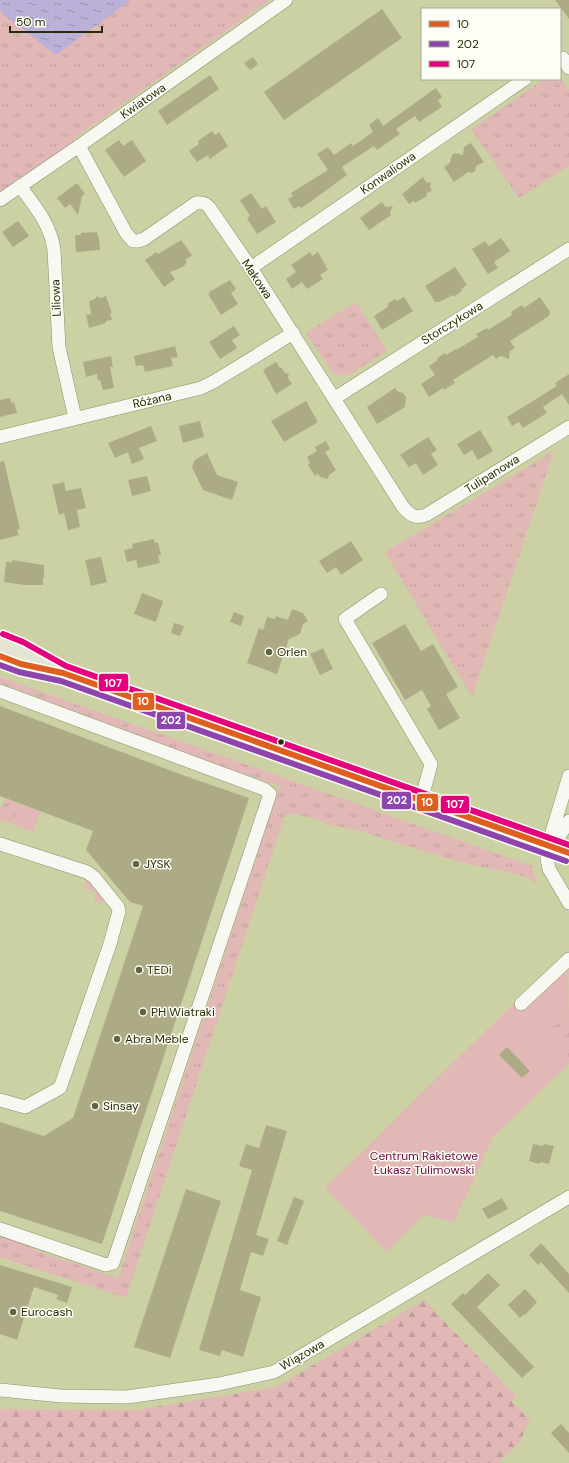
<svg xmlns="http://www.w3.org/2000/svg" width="569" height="1463" viewBox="0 0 569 1463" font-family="'DM Sans',sans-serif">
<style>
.grass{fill:url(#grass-tufts)}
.forest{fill:url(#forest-firs)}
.park{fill:#e1b8b5}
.water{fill:url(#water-ripples)}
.building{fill:#adab86}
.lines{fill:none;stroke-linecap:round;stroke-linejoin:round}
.minor-casing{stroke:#8b8e69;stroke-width:14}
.major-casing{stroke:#e8ead6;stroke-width:18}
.minor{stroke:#f7f8f1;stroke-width:13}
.major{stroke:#e3e4d3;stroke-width:17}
.bus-1-casing{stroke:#fdfef6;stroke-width:9}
.bus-2-casing{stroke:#fdfef6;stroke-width:9}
.bus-3-casing{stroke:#fdfef6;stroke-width:9}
.bus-1{stroke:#de5f1f;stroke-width:6}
.bus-2{stroke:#8e44ad;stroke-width:6}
.bus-3{stroke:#e5007d;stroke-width:6}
.poi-dot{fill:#61653e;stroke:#fdfef6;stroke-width:1.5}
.bus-dot{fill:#282b07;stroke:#fdfef6;stroke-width:1.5}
.labels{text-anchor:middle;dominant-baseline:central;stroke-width:3;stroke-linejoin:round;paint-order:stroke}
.street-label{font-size:12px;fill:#282b07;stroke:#fdfef6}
.poi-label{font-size:12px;fill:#282b07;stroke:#fdfef6;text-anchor:start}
.park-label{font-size:12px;fill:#6d0840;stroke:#fdfef6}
.line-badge{stroke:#fdfef6;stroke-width:1.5}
.badge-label{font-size:11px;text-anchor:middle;font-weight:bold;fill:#fff}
</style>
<defs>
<pattern id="grass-tufts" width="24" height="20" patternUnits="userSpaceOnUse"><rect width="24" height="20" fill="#e1b8b5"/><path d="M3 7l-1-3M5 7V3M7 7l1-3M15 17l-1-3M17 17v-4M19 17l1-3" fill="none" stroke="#c19e9a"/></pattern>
<pattern id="forest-firs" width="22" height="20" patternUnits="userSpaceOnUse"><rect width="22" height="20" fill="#e1b8b5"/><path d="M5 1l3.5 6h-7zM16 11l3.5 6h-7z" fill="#c19e9a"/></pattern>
<pattern id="water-ripples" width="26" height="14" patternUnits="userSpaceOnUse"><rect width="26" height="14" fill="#bbb1d8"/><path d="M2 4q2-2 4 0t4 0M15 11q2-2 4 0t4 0" fill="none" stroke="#9890ad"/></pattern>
</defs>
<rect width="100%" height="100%" fill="#ccd1a4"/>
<g class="grass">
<path d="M0 0H270L76 137 69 146 0 194Z"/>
<path d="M545 79H556L563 81 569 90V166L519 198 471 129Z"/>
<path d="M356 302 387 351 347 376 333 374 306 333Z"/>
<path d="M554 451 472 697 385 552Z"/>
<path d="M0 677 532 866 537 886 531 879 524 876 452 860 357 830 327 824 317 819 295 814 285 815 126 1298 0 1257V1234L35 1246 34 1250 118 1278 280 786 220 766 0 683Z"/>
<path d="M5 799 20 804 13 824 0 820V807H2Z"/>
<path d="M86 879 90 881 104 899 101 903 94 901 96 892 84 888Z"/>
<path d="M569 1016V1058L550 1028Z"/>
</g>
<path class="forest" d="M424 1300 516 1396 511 1400 530 1421 519 1443 498 1463H0V1409L136 1410 276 1387Z"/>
<g class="park">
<path d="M20 804 41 812 33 832 13 824Z"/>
<path d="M568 950 569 1016 551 1028 569 1058V1064L493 1137 454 1222 424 1215 387 1252 325 1188Z"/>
</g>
<path class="water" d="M0 0H131L56 55 4 15 0 11Z"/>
<g class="building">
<path d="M555 0H569V19Z"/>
<path d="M382 9 402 38 284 120 264 92Z"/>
<path d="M253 57 258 64 250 70 244 63Z"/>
<path d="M210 75 219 89 167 125 158 111Z"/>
<path d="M436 88 442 97 438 100 442 107 419 122 415 116 396 129 400 134 377 150 374 146 342 167 347 175 313 200 301 208 299 206 294 209 288 199 293 196 291 193 328 170 317 154 328 147 334 155 351 143 353 146 373 132 369 125 378 118 383 126Z"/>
<path d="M212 131 215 135 219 132 228 146 210 159 208 155 197 162 189 151 199 144 198 141Z"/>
<path d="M119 140 123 146 132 140 146 161 124 177 105 150Z"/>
<path d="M471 143 484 162 476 166 475 171 472 173 468 172 454 182 444 167 450 163 452 155 455 153 463 155 464 147Z"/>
<path d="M423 177 426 182 431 183 430 187 432 190 426 194 427 196 415 203 414 201 409 204 402 194Z"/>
<path d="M77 183 85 194 82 196 78 215 70 204 65 208 57 198Z"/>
<path d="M251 193 262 209 266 206 276 222 257 234 247 218 250 216 240 200Z"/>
<path d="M382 202 386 207 393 206 390 212 391 215 369 230 360 218Z"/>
<path d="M18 221 29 236 13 247 2 232Z"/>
<path d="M97 232 98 238H99L100 250 76 252 75 235H81V233Z"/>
<path d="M501 238 510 251 494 262 498 268 488 274 472 249 485 241 489 246Z"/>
<path d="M181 240 192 255 185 260 187 262 183 267 170 272 175 279 164 287 145 260 156 252 158 254Z"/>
<path d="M310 252 312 256 318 252 328 270 320 275 323 279 307 289 302 282 292 289 286 279 296 272 291 265Z"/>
<path d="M455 267 467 285 461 289 462 291 454 297 453 295 439 302H435L425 286Z"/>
<path d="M230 280 236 289 231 293 238 304 221 315 208 294 210 293 209 292Z"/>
<path d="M97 296 101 298 106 296 112 313H110L112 320 106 321V323L89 328 86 315 91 314 89 301 95 299Z"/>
<path d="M404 297 413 311 382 330 374 316 389 306 387 304 395 299 397 301Z"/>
<path d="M540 297 550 312 549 316 510 341 515 348 510 351 509 359 501 356 496 359 493 355 453 380 455 383 444 390 443 388 429 397 421 384 435 375 429 366 438 360 437 358 445 353 446 355 456 349V350L478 337 476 334 487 328 488 330 512 315 511 312 522 305 524 308Z"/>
<path d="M234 326 240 335 232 340 237 348 220 359 209 342Z"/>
<path d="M175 346 178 357 171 358 173 366 145 372 143 365 136 366 134 356Z"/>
<path d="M111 356 113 367H110L114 388 103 390 100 380H98L97 374 86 377 83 362Z"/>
<path d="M276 362 280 368 281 367 285 373 289 374 288 378 292 384 276 394 263 370Z"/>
<path d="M569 374V405L562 394 543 407 547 413 523 428 519 422 512 426 507 417 557 386 555 383Z"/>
<path d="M395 388 397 391 403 393 406 397 405 407 377 424 367 407Z"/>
<path d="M10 398 11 403 14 402 17 413 0 417V400Z"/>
<path d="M306 401 318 422 284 442 271 421Z"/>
<path d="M200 421 204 437 183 443 179 426Z"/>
<path d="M151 426 157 441 139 448 144 459 132 464 128 452 115 458 108 443Z"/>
<path d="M480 430 493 451 478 460 472 450 464 455 457 444Z"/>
<path d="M428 437 437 450 431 454 438 465 423 475 416 463 409 467 400 455Z"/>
<path d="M326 441 330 449 325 452 336 470 329 475 328 479 320 477 318 474 315 476 308 465 310 463 307 457 317 451 315 447Z"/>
<path d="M207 453 217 475 238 482 232 500 203 490 192 467 195 460Z"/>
<path d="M4 461 20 529 17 530 19 535 0 540V462Z"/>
<path d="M147 476 151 491 132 496 128 480Z"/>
<path d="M64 482 66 491 81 488 86 508 77 510 80 527 68 530 64 513 59 515 52 485Z"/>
<path d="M154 539 155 543 158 542 161 555H158L160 563 138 568 136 560 127 562 124 550 133 548 132 544Z"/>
<path d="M351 541 363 560 341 575 336 567 327 573 319 561Z"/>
<path d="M101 557 107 582 91 586 85 560Z"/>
<path d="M12 560 44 565V578H43V585H24L4 582 6 562H12Z"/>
<path d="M142 593 163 601 156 622 134 614Z"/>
<path d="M292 609 303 613 308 621 303 624 300 634 289 639 277 674 247 663 259 628 263 630 267 617 275 619 276 616 288 620Z"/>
<path d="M234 612 244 616 241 626 230 622Z"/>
<path d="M174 623 184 626 180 636 171 633Z"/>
<path d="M405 624 421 651 433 644 458 687 446 694 460 718 439 730 427 709 431 706 422 690 405 700 372 643Z"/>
<path d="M323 648 333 669 320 675 310 654Z"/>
<path d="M0 706 185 776 249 798 102 1244 0 1211V1122L44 1136 73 1118 143 906 130 902 86 850 93 831 0 796Z"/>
<path d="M507 1047 530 1071 522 1078 499 1055Z"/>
<path d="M266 1125 287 1131 256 1235 269 1239 263 1256 251 1252 240 1290 261 1297 243 1357 222 1350 220 1356 199 1350 252 1170 239 1166 246 1144 259 1148Z"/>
<path d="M533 1144 543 1146 544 1144 554 1146 549 1164 540 1162 539 1164 529 1161Z"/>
<path d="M186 1189 221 1201 170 1358 134 1347Z"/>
<path d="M294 1197 304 1201 287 1245 277 1241Z"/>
<path d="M502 1198 508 1209 488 1219 482 1209Z"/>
<path d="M541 1243 569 1274V1293L541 1262 538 1265 529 1255Z"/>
<path d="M0 1265 72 1287 67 1303 56 1299 58 1295 34 1287 17 1340 0 1334Z"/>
<path d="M488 1273 500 1285 477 1307 534 1367 522 1378 451 1304 463 1293 465 1295Z"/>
<path d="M525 1289 537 1302 525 1315 524 1314 520 1318 508 1305Z"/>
<path d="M561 1424 569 1433V1453L551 1433Z"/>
</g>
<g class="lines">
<defs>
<g id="minor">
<path d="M563 58 569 68"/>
<path d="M79 146 126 233 133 241H138L144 239 196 203C202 202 205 203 209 207L251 268 403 507C410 515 415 519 426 515L569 427"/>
<path d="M20 186C35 207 50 223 54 250L59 347 75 418"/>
<path d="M0 200 79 146 286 0"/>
<path d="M251 268 525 79"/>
<path d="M335 398 569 249"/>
<path d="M0 437 201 388 215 381 293 333"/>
<path d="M381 594 345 619 431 764 421 801"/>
<path d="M0 691 264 789 270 794 113 1263 106 1265 0 1229"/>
<path d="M569 776 552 832 551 847 547 859 549 869 569 903"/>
<path d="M0 844 87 872 94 877 118 907 119 911 110 944 60 1088 25 1107 0 1100"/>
<path d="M551 847 560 835 569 821"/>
<path d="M521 1004 569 959"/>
<path d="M0 1390 61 1396 127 1397 219 1384 274 1372 569 1197"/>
</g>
<g id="major">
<path d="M0 642 19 649 45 663"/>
<path d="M0 656 21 664 63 673 569 853"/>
</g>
</defs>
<use href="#minor" class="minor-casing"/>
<use href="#major" class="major-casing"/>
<use href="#minor" class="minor"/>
<use href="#major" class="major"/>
<defs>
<path id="bus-1" d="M0 656 21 664 63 673 569 853"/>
<path id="bus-2" d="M0 665 19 672 61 681 566 861"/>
<path id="bus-3" d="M3 634 23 642 66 666 569 845"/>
</defs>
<use href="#bus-1" class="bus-1-casing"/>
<use href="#bus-2" class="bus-2-casing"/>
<use href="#bus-3" class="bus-3-casing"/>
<use href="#bus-1" class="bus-1"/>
<use href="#bus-2" class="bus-2"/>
<use href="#bus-3" class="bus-3"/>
</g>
<g class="poi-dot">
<circle cx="269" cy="652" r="4"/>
<circle cx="136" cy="864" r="4"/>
<circle cx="139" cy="970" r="4"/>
<circle cx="143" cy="1012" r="4"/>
<circle cx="117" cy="1039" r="4"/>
<circle cx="95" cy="1106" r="4"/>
<circle cx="13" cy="1312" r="4"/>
</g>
<circle class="bus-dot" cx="281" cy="742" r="3.5"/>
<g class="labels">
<g class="street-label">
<text transform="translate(143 101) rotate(-35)">Kwiatowa</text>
<text transform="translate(388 173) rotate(-35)">Konwaliowa</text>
<text transform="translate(257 279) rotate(56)">Makowa</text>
<text transform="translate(56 298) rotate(-92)">Liliowa</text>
<text transform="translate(452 323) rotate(-32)">Storczykowa</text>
<text transform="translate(152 400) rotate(-13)">Różana</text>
<text transform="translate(492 474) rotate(-32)">Tulipanowa</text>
<text transform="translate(302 1355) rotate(-30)">Wiązowa</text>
</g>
<g class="poi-label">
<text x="277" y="652">Orlen</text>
<text x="144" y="864">JYSK</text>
<text x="147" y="970">TEDi</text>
<text x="151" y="1012">PH Wiatraki</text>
<text x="125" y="1039">Abra Meble</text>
<text x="103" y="1106">Sinsay</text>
<text x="21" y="1312">Eurocash</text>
</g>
<g class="park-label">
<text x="424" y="1156">Centrum Rakietowe<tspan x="424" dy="14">Łukasz Tulimowski</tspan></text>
</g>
</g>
<g class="line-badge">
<rect x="98" y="673" width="31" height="19" rx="4" fill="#e5007d"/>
<rect x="132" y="692" width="23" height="19" rx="4" fill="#de5f1f"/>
<rect x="156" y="711" width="30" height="19" rx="4" fill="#8e44ad"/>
<rect x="381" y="791" width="31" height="19" rx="4" fill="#8e44ad"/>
<rect x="416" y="793" width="23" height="19" rx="4" fill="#de5f1f"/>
<rect x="440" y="795" width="30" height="19" rx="4" fill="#e5007d"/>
</g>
<g class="badge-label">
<text x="113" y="687">107</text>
<text x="143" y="705">10</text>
<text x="171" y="724">202</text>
<text x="397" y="804">202</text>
<text x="427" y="806">10</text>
<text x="455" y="808">107</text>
</g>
<rect x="421" y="8" width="140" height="72" fill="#fdfef6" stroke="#a8aa96"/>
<rect x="429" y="21" width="20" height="6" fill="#de5f1f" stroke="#a8aa96"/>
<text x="457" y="28" font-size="12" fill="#282b07">10</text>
<rect x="429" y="41" width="20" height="6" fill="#8e44ad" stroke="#a8aa96"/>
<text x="457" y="48" font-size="12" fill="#282b07">202</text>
<rect x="429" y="61" width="20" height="6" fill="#e5007d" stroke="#a8aa96"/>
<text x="457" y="68" font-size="12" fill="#282b07">107</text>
<path d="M10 26v6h92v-6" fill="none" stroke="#282b07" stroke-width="2"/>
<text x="16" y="26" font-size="12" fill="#282b07" stroke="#fdfef6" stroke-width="3" paint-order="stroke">50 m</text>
</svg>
